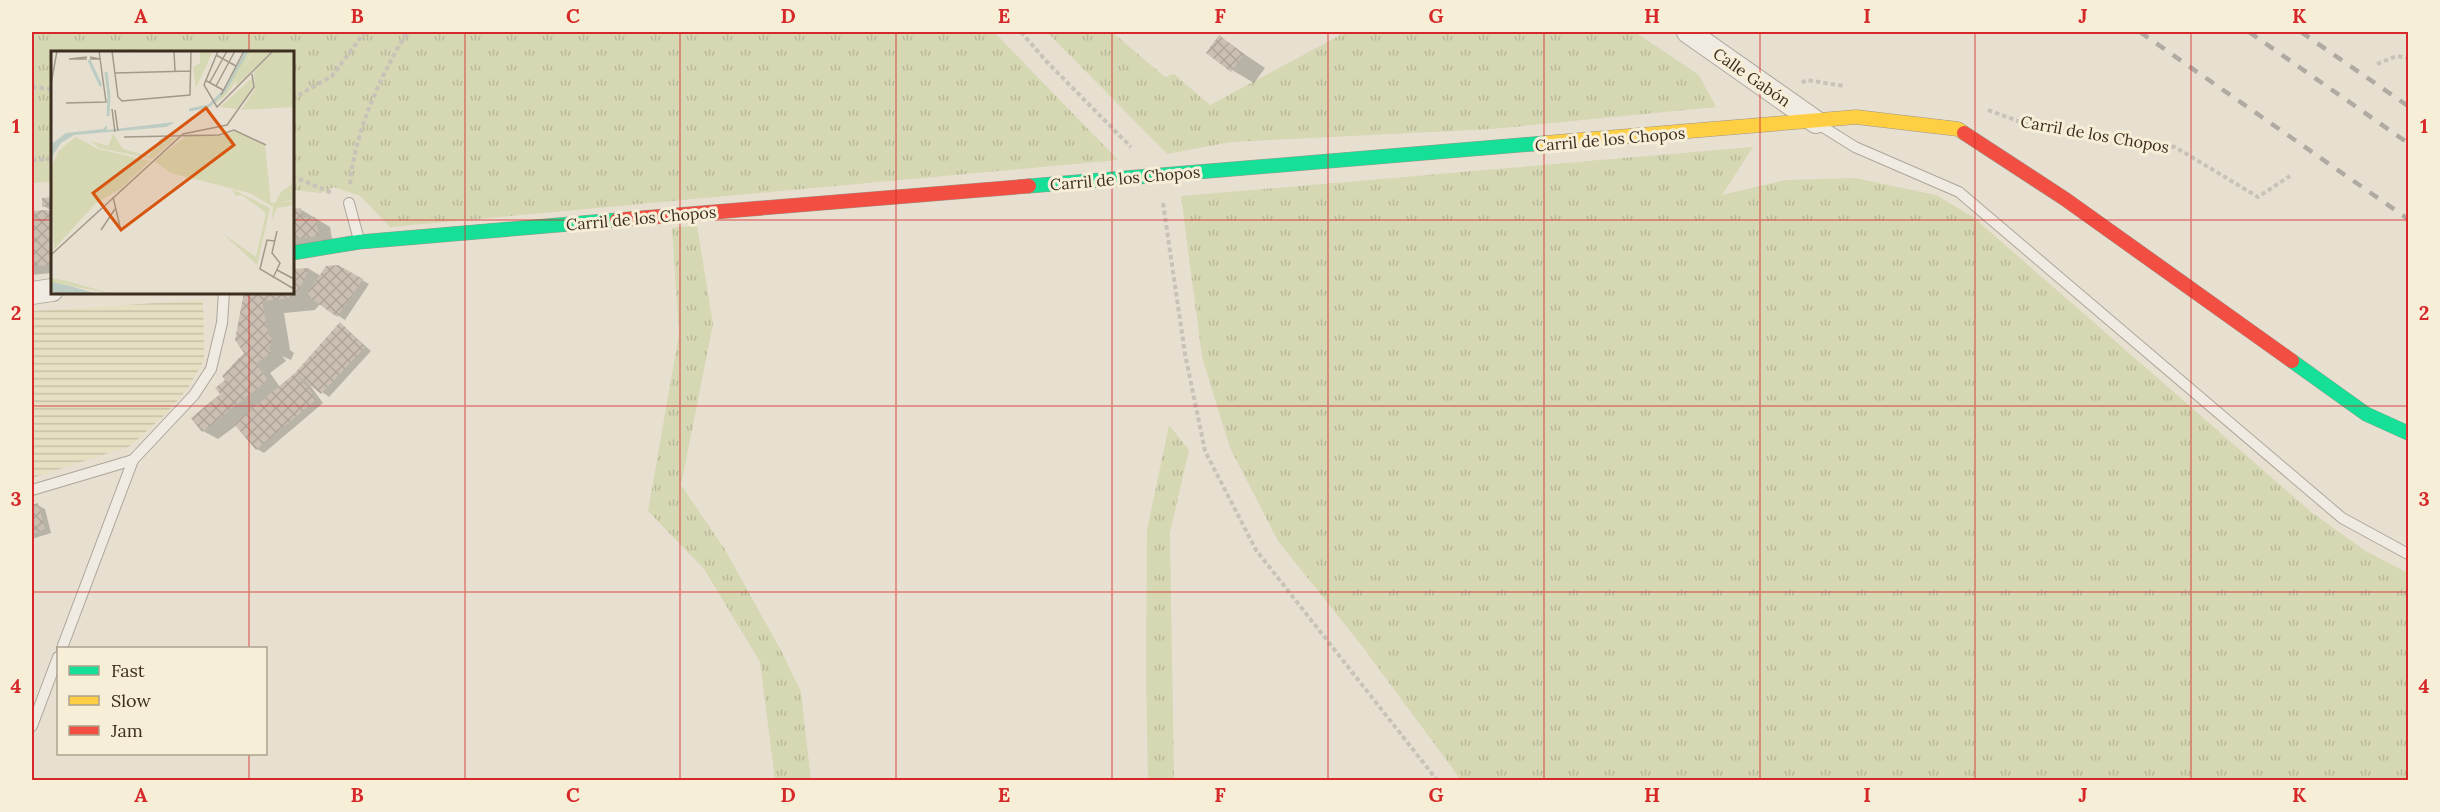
<svg xmlns="http://www.w3.org/2000/svg" width="2440" height="812" viewBox="0 0 2440 812" font-family="Lora,serif">
<style>
.farmland{fill:url(#farmland-rules)}
.grass{fill:url(#grass-tufts)}
.shadow{fill:#0003}
.building{fill:url(#building-cross-hatch)}
.lines{fill:none;stroke-linecap:round;stroke-linejoin:round}
.lane-casing{stroke:#ada599;stroke-width:12}
.street-casing{stroke:#ada599;stroke-width:24}
.fast-casing{stroke:#9c958a;stroke-width:15}
.slow-casing{stroke:#9c958a;stroke-width:15}
.jam-casing{stroke:#9c958a;stroke-width:15}
.path{stroke:#c8c2b9;stroke-width:4;stroke-dasharray:4.5 3;stroke-linecap:butt}
.lane{stroke:#efebe3;stroke-width:10}
.street{stroke:#efebe3;stroke-width:22}
.fast{stroke:#16e098;stroke-width:14}
.slow{stroke:#ffcf43;stroke-width:14}
.jam{stroke:#f24e42;stroke-width:14}
.rail{stroke:#afaaa2;stroke-width:4.5;stroke-dasharray:10 10;stroke-linecap:butt}
.grid{fill:none;stroke:#d62828;stroke-width:1.5;stroke-opacity:0.55}
.labels{text-anchor:middle;dominant-baseline:central;stroke-width:6;stroke-linejoin:round;paint-order:stroke}
.street-label{font-size:16px;fill:#3d2e20;stroke:#f7eed8}
.inset-river{fill:none;stroke:#bcccc2;stroke-width:3}
.inset-road{fill:none;stroke:#a3998a;stroke-width:1.5}
.view{fill:#d7550e;fill-opacity:0.15;stroke:#d7550e;stroke-width:3}
.inset-edge{fill:none;stroke:#3d2e20;stroke-width:3}
.neatline{fill:none;stroke:#d62828;stroke-width:2}
.grid-label{font-size:20px;text-anchor:middle;font-weight:bold;fill:#d62828}
</style>
<defs>
<pattern id="farmland-rules" width="6" height="5" patternUnits="userSpaceOnUse" patternTransform="scale(1.5)"><rect width="6" height="5" fill="#e6dfc2"/><path d="M0 2.5h6" fill="none" stroke="#c6c0a6"/></pattern>
<pattern id="grass-tufts" width="24" height="20" patternUnits="userSpaceOnUse" patternTransform="scale(1.5)"><rect width="24" height="20" fill="#d6d7b3"/><path d="M3 7l-1-3M5 7V3M7 7l1-3M15 17l-1-3M17 17v-4M19 17l1-3" fill="none" stroke="#b9b99a"/></pattern>
<pattern id="building-cross-hatch" width="8" height="8" patternUnits="userSpaceOnUse" patternTransform="scale(1.5)"><rect width="8" height="8" fill="#cbbfb2"/><path d="M0 0l8 8M0 8l8-8" fill="none" stroke="#afa499"/></pattern>
</defs>
<rect width="100%" height="100%" fill="#e7e0d1"/>
<path class="farmland" d="M203 300 204 360 188 388 166 414 130 446 32 478V311Z"/>
<g class="grass">
<path d="M32 32H994L1118 160 390 227 360 196 334 187 321 193 293 190 292 52H52V182L32 183Z"/>
<path d="M1047 32H1112L1165 77 1174 74 1210 105 1346 32H1635L1699 75 1716 107 1492 129 1231 142 1167 154Z"/>
<path d="M1753 147 1722 195 1785 180 1855 178 1936 195 1973 217 2310 511 2364 550 2408 573V780H1461L1362 646 1278 541 1230 448 1202 357 1181 196Z"/>
<path d="M697 225 713 324 681 485 724 548 782 652 801 692 811 780H775L760 662 704 569 648 511 679 334 672 228Z"/>
<path d="M1169 425 1189 450 1170 533 1174 780H1148L1146 674 1147 530Z"/>
</g>
<g class="shadow">
<path d="M1219 37 1265 68 1254 83 1232 70Z"/>
<path d="M52 199V211L44 206 43 200Z"/>
<path d="M300 209 330 227 333 244 292 249Z"/>
<path d="M52 212V273L32 275V214Z"/>
<path d="M338 266 369 284 345 320 320 304 315 310 284 313 290 350 294 353 291 360 282 356 286 361 270 373 280 387 296 374 341 324 371 351 329 397 306 380 323 403 264 453 257 449 237 425 218 439 203 431 222 394 227 380 224 376 236 361 246 353V292H292V271L309 269 321 276Z"/>
<path d="M37 505 45 509 51 533 32 539V507Z"/>
</g>
<g class="building">
<path d="M1219 35 1244 54 1231 72 1206 53Z"/>
<path d="M52 197V206L42 207V198Z"/>
<path d="M301 208 302 218 315 217 319 236 292 239V209Z"/>
<path d="M45 210 52 211V265L32 266V211Z"/>
<path d="M338 265 363 279 337 317 306 295 326 266Z"/>
<path d="M309 268 298 292 292 298 262 301 269 336 273 339 268 349 272 352 256 364 268 380 202 432 191 418 220 394 215 388 225 380 222 376 244 353 235 340 244 292H292V269Z"/>
<path d="M340 322 365 347 321 394 295 373 317 399 256 450 234 424 295 373Z"/>
<path d="M38 503 45 529 32 534V505Z"/>
</g>
<g class="lines">
<defs>
<g id="lane">
<path d="M1823 127 1855 147 1959 192 2342 518 2408 554"/>
<path d="M349 203 359 240"/>
<path d="M32 490 133 460"/>
<path d="M62 648 133 460 194 395 211 369 222 323 224 292"/>
<path d="M32 726 58 657"/>
</g>
<g id="street">
<path d="M1688 32 1816 122"/>
<path d="M32 293 52 290"/>
</g>
<g id="fast">
<path d="M1029 186 1545 143"/>
<path d="M292 253 359 242 617 220"/>
<path d="M2292 361 2366 414 2408 433"/>
</g>
<path id="slow" d="M1545 143 1856 117 1958 129 1964 133"/>
<g id="jam">
<path d="M1964 133 2065 199 2292 361"/>
<path d="M617 220 1029 186"/>
</g>
</defs>
<use href="#lane" class="lane-casing"/>
<use href="#street" class="street-casing"/>
<use href="#fast" class="fast-casing"/>
<use href="#slow" class="slow-casing"/>
<use href="#jam" class="jam-casing"/>
<g class="path">
<path d="M1021 32 1047 62 1131 147"/>
<path d="M2377 64 2397 56 2408 58"/>
<path d="M1802 83 1806 80 1844 86"/>
<path d="M32 87 52 89"/>
<path d="M292 99 332 76 365 32"/>
<path d="M1988 110 2029 125 2175 147 2258 197 2290 176"/>
<path d="M32 160 52 159"/>
<path d="M292 176 332 193"/>
<path d="M350 184C355 131 380 77 407 32"/>
<path d="M1163 203 1185 354 1205 451 1256 550 1437 780"/>
</g>
<use href="#lane" class="lane"/>
<use href="#street" class="street"/>
<use href="#fast" class="fast"/>
<use href="#slow" class="slow"/>
<use href="#jam" class="jam"/>
<g class="rail">
<path d="M2140 32 2408 219"/>
<path d="M2249 32 2408 143"/>
<path d="M2301 32 2408 106"/>
</g>
</g>
<path class="grid" d="M249 32V52M465 32V780M680 32V780M896 32V780M1112 32V780M1328 32V780M1544 32V780M1760 32V780M1975 32V780M2191 32V780M32 220H52M292 220H2408M249 292V648M32 406H2408M32 592H2408M249 754V780"/>
<g class="labels">
<g class="street-label">
<text transform="translate(1752 77) rotate(35)">Calle Gabón</text>
<text transform="translate(2095 134) rotate(10)">Carril de los Chopos</text>
<text transform="translate(1610 139) rotate(-5)">Carril de los Chopos</text>
<text transform="translate(1125 178) rotate(-5)">Carril de los Chopos</text>
<text transform="translate(641 218) rotate(-5)">Carril de los Chopos</text>
</g>
</g>
<g transform="translate(51 51)">
<rect width="243" height="243" fill="#e7e0d1"/>
<path d="M197 0H201L190 22 202 0H221L185 35 186 29 175 44 163 54ZM223 0 243 3V56L190 59 204 38 203 21ZM201 27 202 36 186 58 169 56ZM185 80 214 94 220 152 243 150V154L226 157 221 169 222 156 199 142 120 122 103 110 138 83 170 85ZM62 83 72 98 98 105 110 87H125L101 108 48 97 40 90 57 95ZM25 86 47 98 99 110 68 139 45 152 3 198 0 117 8 99ZM241 133 243 149 224 152 230 141ZM181 138 219 157 206 214 171 182 205 206 215 162 191 144 185 145ZM0 227 16 230 62 243 0 231Z" fill="#d6d7b3"/>
<path d="M149 0H162L145 37 142 16 149 12Z" fill="#d6d7b3"/>
<path d="M124 71 115 76 23 84 10 92 0 107V87L2 92 15 82 52 78 56 74V79ZM0 231 19 235 47 243H6L0 240Z" fill="#bcccc2"/>
<path class="inset-river" d="M38 9 50 35M55 21 58 45M158 55 174 39 196 0M138 59 158 55M57 65 58 44"/>
<path class="inset-road" d="M61 0 67 46 71 50 139 44 140 0M123 0 124 20M167 0 153 34 166 56 222 0M165 4 185 15M39 6 49 8H39M36 8H18L36 6M64 22 140 20M154 29 172 39M159 31 176 0M0 33 6 0M165 35 184 0M170 44 193 0M15 52 55 51 48 0M61 58 64 81M64 59 67 80M73 86 168 84 183 79 215 94M62 146 70 180M50 179 64 158M223 190 216 189 209 218 243 238M1 203 132 83 176 74 203 36 201 23M226 219 243 228M222 227 229 212 221 202 226 180"/>
<path class="view" d="M155 57 183 94 70 179 42 142Z"/>
<rect width="243" height="243" class="inset-edge"/>
</g>
<rect width="2440" height="812" fill="none" stroke="#f7eed8" stroke-width="66"/>
<rect x="57" y="647" width="210" height="108" fill="#f7eed8" stroke="#ada18e" stroke-width="1.5"/>
<rect x="69" y="666" width="30" height="9" fill="#16e098" stroke="#ada18e" stroke-width="1.5"/>
<text x="111" y="677" font-size="18" fill="#3d2e20">Fast</text>
<rect x="69" y="696" width="30" height="9" fill="#ffcf43" stroke="#ada18e" stroke-width="1.5"/>
<text x="111" y="707" font-size="18" fill="#3d2e20">Slow</text>
<rect x="69" y="726" width="30" height="9" fill="#f24e42" stroke="#ada18e" stroke-width="1.5"/>
<text x="111" y="737" font-size="18" fill="#3d2e20">Jam</text>
<rect x="33" y="33" width="2374" height="746" class="neatline"/>
<g class="grid-label">
<text x="141" y="23">A</text>
<text x="357" y="23">B</text>
<text x="573" y="23">C</text>
<text x="788" y="23">D</text>
<text x="1004" y="23">E</text>
<text x="1220" y="23">F</text>
<text x="1436" y="23">G</text>
<text x="1652" y="23">H</text>
<text x="1867" y="23">I</text>
<text x="2083" y="23">J</text>
<text x="2299" y="23">K</text>
<text x="16" y="133">1</text>
<text x="2424" y="133">1</text>
<text x="16" y="320">2</text>
<text x="2424" y="320">2</text>
<text x="16" y="506">3</text>
<text x="2424" y="506">3</text>
<text x="16" y="693">4</text>
<text x="2424" y="693">4</text>
<text x="141" y="802">A</text>
<text x="357" y="802">B</text>
<text x="573" y="802">C</text>
<text x="788" y="802">D</text>
<text x="1004" y="802">E</text>
<text x="1220" y="802">F</text>
<text x="1436" y="802">G</text>
<text x="1652" y="802">H</text>
<text x="1867" y="802">I</text>
<text x="2083" y="802">J</text>
<text x="2299" y="802">K</text>
</g>
</svg>
